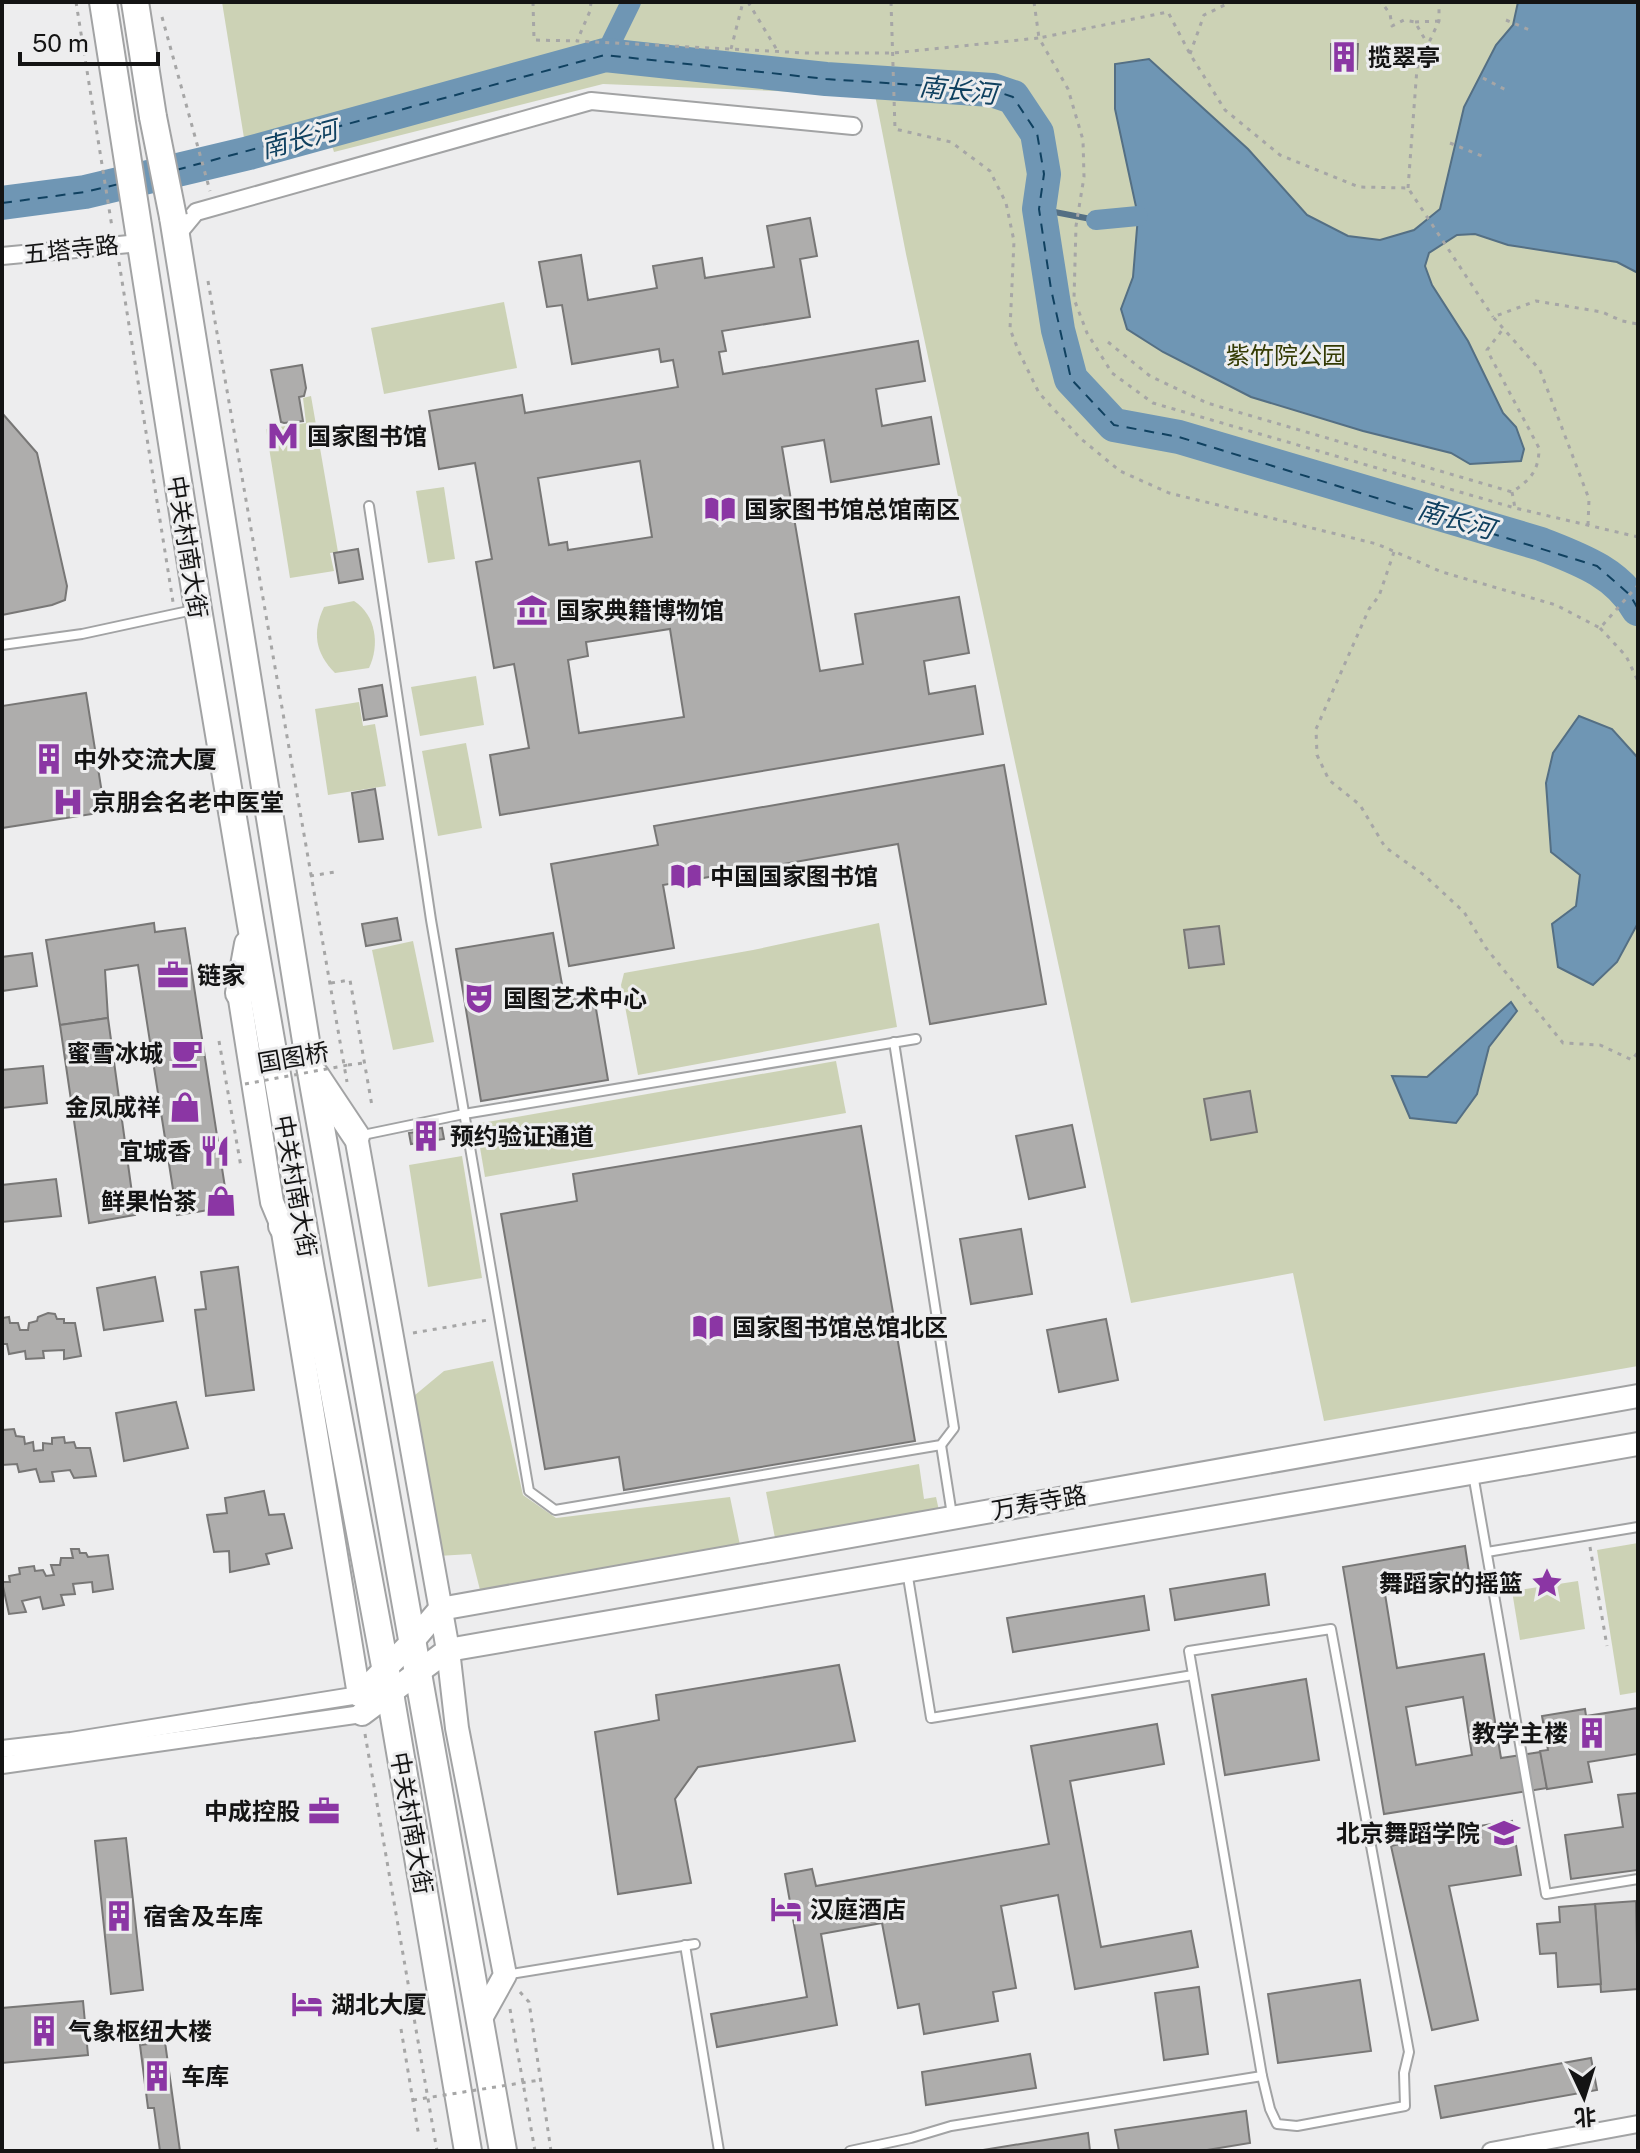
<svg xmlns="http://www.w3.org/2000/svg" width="1640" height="2153" viewBox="0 0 1640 2153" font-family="'Public Sans','Noto Sans SC',sans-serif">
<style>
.green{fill:#ccd2b5}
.water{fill:#6f96b4;stroke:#546f84;stroke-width:2}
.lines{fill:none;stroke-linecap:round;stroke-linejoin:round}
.stream{stroke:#546f84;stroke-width:6}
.canal{stroke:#6f96b4;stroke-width:20}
.river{stroke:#6f96b4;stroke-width:34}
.ferry{stroke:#104160;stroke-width:2;stroke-dasharray:10 8;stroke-linecap:butt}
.building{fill:#aeadac;stroke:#787776;stroke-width:2;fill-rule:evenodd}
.lane-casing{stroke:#a2a3a4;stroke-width:12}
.street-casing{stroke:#a2a3a4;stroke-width:20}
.secondary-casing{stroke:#a2a3a4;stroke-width:26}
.primary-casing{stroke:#a2a3a4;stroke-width:30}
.path{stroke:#a6a6a6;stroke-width:3;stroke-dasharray:4 6;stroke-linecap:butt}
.lane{stroke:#fff;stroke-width:8}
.street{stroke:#fff;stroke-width:16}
.secondary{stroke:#fff;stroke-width:22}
.primary{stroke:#fff;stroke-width:26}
.primary-bridge-casing{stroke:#a2a3a4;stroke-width:30;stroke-linecap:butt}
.path-bridge{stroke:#a6a6a6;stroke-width:3;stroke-dasharray:4 6;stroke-linecap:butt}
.primary-bridge{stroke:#fff;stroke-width:26}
.labels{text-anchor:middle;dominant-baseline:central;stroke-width:6;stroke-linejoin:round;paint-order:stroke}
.poi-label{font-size:24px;font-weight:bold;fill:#141414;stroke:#ededee;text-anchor:start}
.street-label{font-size:24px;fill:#141414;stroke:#ededee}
.park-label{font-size:24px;fill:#333a03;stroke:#ededee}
.water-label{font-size:26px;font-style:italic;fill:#104160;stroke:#ededee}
</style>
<rect width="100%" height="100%" fill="#ededee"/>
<g class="green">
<path d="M222 2H1638V1366L1324 1421 1293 1273 1131 1303 906 254 875 95 603 84 334 152 323 117 244 138Z"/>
<path d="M504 302 517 368 384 394 371 328Z"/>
<path d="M311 396 338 552 330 553 334 571 290 578 266 429 306 423 303 398Z"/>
<path d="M444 487 455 559 428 563 416 491Z"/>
<path d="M354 601C376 615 380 645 369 668L335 673C315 653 312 632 324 607Z"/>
<path d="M476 676 484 725 420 736 411 687Z"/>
<path d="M359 702 363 726 375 724 386 786 328 795 315 709Z"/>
<path d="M466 743 482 828 438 836 422 751Z"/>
<path d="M879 923 897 1027 638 1075 621 985 624 973 753 950Z"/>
<path d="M413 941 434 1042 393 1050 372 950Z"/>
<path d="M836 1061 846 1113 485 1177 476 1124Z"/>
<path d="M462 1156 482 1278 428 1287 409 1165Z"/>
<path d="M493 1361 523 1495 556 1518 730 1497 741 1550 481 1594 471 1554 438 1556 409 1400 444 1371Z"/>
<path d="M919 1464 924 1499 936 1497 940 1515 776 1543 766 1492Z"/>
<path d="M1638 1543V1692L1620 1695 1597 1550Z"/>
<path d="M1578 1581 1585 1629 1520 1640 1512 1591Z"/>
</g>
<g class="water">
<path d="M1518 2H1638V273L1617 262 1508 245 1475 234 1457 235 1429 253 1425 266 1432 285 1468 341 1503 413 1516 427 1524 449 1521 461 1470 464 1451 453 1363 431 1251 397 1163 352 1127 329 1121 309 1133 277 1138 216 1115 109V64L1149 59 1248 149 1307 215 1348 236 1380 240 1414 230 1440 209 1464 107 1496 45 1513 25Z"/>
<path d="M1579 716 1612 729 1638 758V923L1617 962 1593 985 1558 967 1552 924 1576 906 1580 875 1551 852 1546 783 1553 753Z"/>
<path d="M1511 1002 1517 1011 1489 1047 1477 1094 1456 1123 1410 1118 1392 1076 1427 1077Z"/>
</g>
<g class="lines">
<path class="stream" d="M1039 209 1096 220"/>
<g class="canal">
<path d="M605 55 631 2"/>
<path d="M1096 220 1138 216"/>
</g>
<path class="river" d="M2 203 85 192 249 153 605 55 826 79 992 90 1013 97 1037 133 1044 174 1039 209 1058 330 1071 379 1114 425 1179 437 1541 544C1579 559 1617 572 1638 609"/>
<g class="ferry">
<path d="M176 170 605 55 826 79 992 90 1013 97 1037 133 1044 174 1039 209 1051 289 1071 379 1114 425 1179 437 1597 566 1630 595 1638 609"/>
<path d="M2 203 85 192 119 184"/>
</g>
</g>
<g class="building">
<path d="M1331 44H1358L1357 69H1331Z"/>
<path d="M810 218 817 256 800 259 810 317 722 331 726 351 719 352 723 374 918 341 925 381 876 389 882 426 931 417 939 464 831 482 824 440 782 447 820 671 863 664 855 614 959 597 969 653 924 661 929 694 975 686 983 734 500 815 490 755 529 748 514 664 494 668 476 562 492 559 475 463 439 469 429 411 522 395 525 413 678 387 673 360 661 362 659 349 572 364 562 305 547 307 539 262 581 255 588 300 657 288 653 266 702 258 705 278 774 267 767 226ZM640 461 652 537 568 550 567 542 549 545 538 478ZM670 629 684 717 579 733 568 660 588 656 586 642Z"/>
<path d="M302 365 306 388 304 396 299 397 303 421 284 423 281 422 271 370Z"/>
<path d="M2 413 37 453 67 586 65 600 52 605 2 615Z"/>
<path d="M358 549 363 579 339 583 334 553Z"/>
<path d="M382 685 387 716 364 720 359 689Z"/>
<path d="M86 693 105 812 2 828V706Z"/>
<path d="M1004 765 1046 1004 930 1024 898 844 663 885 674 948 569 966 551 864 658 845 654 826Z"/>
<path d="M375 789 383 839 359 842 352 793Z"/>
<path d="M397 918 401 940 366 946 362 924Z"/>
<path d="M154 923 155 932 185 928 228 1207 177 1215 138 965 105 970 108 1018 60 1025 46 940Z"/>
<path d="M1219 926 1224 964 1189 968 1184 930Z"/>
<path d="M553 933 564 996 593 991 608 1080 481 1101 456 949Z"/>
<path d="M32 953 37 986 2 991V957Z"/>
<path d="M108 1018 135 1215 89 1223 60 1025Z"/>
<path d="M43 1066 47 1103 2 1108V1070Z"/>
<path d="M1250 1091 1257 1132 1211 1140 1204 1099Z"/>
<path d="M1072 1125 1085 1187 1029 1199 1016 1136Z"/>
<path d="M861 1126 915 1441 624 1490 619 1457 545 1469 501 1214 577 1201 573 1174Z"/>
<path d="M442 1128 444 1139 411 1144 409 1133Z"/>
<path d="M56 1179 61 1216 2 1222V1185Z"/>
<path d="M1021 1229 1032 1294 971 1304 960 1239Z"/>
<path d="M238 1267 254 1390 206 1396 195 1310 206 1309 201 1272Z"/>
<path d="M155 1277 163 1321 104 1330 97 1288Z"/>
<path d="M48 1313 55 1314 57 1319H64V1323H75L81 1356 64 1359V1350L43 1351 44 1358 26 1359 25 1351 9 1354 7 1344H2V1318L9 1317 10 1323H18L20 1330H28L29 1323 37 1321 38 1317Z"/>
<path d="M1106 1319 1118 1380 1059 1392 1047 1330Z"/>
<path d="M176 1402 188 1448 124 1461 116 1413Z"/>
<path d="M14 1429 16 1436 24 1437 25 1444 33 1442 34 1451 43 1450V1443L52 1444V1438L64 1437 65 1443 74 1442 76 1448H90L96 1476 74 1478 70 1470 52 1472 54 1481 40 1482 36 1469 19 1472 17 1464 2 1465 3 1430Z"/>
<path d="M264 1491 269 1515 284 1514 292 1548 266 1554 269 1564 230 1572 229 1551 214 1552 207 1515 227 1513 225 1498Z"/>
<path d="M1465 1546 1470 1579 1385 1594 1397 1668 1484 1654 1501 1758 1541 1752 1547 1788 1384 1814 1343 1567ZM1463 1697 1472 1755 1416 1765 1406 1707Z"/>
<path d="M71 1549H79L80 1553H86L88 1557 108 1555 113 1589 93 1592 92 1582 73 1584 75 1594 61 1595 64 1605 43 1609 40 1597 22 1601 26 1612 9 1614 2 1582H10L9 1576 20 1574 19 1568 34 1566 35 1571 43 1570 46 1576 54 1575 51 1565H60L61 1558H73Z"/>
<path d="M1265 1574 1269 1605 1175 1620 1170 1589Z"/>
<path d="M1144 1596 1149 1630 1013 1652 1007 1618Z"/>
<path d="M839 1665 855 1741 698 1767 675 1799 691 1883 618 1894 595 1732 659 1720 656 1695Z"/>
<path d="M1306 1679 1319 1760 1225 1775 1212 1695Z"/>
<path d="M1638 1708V1754L1588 1762 1592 1782 1547 1789 1540 1751 1548 1750 1542 1716 1585 1709 1586 1716Z"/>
<path d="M1157 1724 1164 1764 1070 1781 1101 1947 1191 1931 1198 1967 1075 1989 1058 1895 1001 1906 1016 1988 993 1992 998 2021 924 2034 919 2004 898 2008 882 1923 821 1934 837 2025 717 2047 711 2014 807 1997 785 1874 812 1869 816 1886 1049 1844 1031 1746Z"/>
<path d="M1637 1793 1638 1870 1571 1879 1565 1835 1623 1827 1618 1795Z"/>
<path d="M1512 1821 1521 1875 1449 1886 1478 2020 1432 2030 1391 1846 1434 1836V1833Z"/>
<path d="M126 1838 143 1990 111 1994 95 1841Z"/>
<path d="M1636 1901 1638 1989 1601 1992 1595 1904Z"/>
<path d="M1595 1904 1601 1984 1558 1987 1556 1953 1540 1954 1537 1924 1560 1922 1559 1907Z"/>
<path d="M1360 1980 1371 2051 1278 2063 1268 1994Z"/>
<path d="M1199 1987 1208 2054 1164 2060 1155 1993Z"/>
<path d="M83 2001 88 2055 2 2063V2008Z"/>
<path d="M165 2042 180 2151H160L154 2108H148L140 2045Z"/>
<path d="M1030 2054 1036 2088 926 2105 922 2072Z"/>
<path d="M1591 2058 1597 2090 1441 2118 1435 2086Z"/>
<path d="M1246 2111 1250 2143 1201 2151H1119L1115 2130Z"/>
<path d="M1088 2133 1090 2151H977Z"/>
</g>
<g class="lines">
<defs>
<g id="lane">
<path d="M369 506 431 920 529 1491 555 1510 941 1445 954 1428 894 1042"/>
<path d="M2 645 82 634 193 610"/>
<path d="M358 1136 464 1114 916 1039"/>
<path d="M941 1445 952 1515"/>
<path d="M1473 1474 1546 1894 1638 1879"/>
<path d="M1487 1552 1638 1527"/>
<path d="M907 1571 931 1718 1193 1675"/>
<path d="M1331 1629 1409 2052 1404 2073 1405 2106 1297 2126 1277 2124 1270 2109 1262 2076 1189 1651Z"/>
<path d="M685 1945 719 2151"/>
<path d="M505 1975 695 1944"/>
<path d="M850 2151 911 2138 951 2126 1262 2076"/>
</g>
<g id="street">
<path d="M177 235 196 212 591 101 853 126"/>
<path d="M2 256 140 243"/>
<path d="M2 1749 71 1741 359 1695"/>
<path d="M2 1765 362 1714"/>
<path d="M1491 2151 1638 2124"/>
</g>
<g id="secondary">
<path d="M239 993 272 1202 282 1226 359 1695"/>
<path d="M356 1136 448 1650 457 1728 505 1975 480 2020"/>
<path d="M359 1695 412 1642 440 1609 1638 1396"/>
<path d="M362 1714 448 1650 1638 1444"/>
</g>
<g id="primary">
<path d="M103 2 198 609 251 925 311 1270 390 1693 468 2151"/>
<path d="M135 2 153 117"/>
<path d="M173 217 310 1066 503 2151"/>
<path d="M239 993 248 944"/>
<path d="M316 1076 356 1136"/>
<path d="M282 1226 305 1261"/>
</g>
</defs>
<use href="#lane" class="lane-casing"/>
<use href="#street" class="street-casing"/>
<use href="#secondary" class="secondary-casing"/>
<use href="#primary" class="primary-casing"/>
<g class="path">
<path d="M76 2 112 227"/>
<path d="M533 2 534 40 576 41"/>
<path d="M591 2 590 11 577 41 806 53H893L1039 38 1068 89 1083 140 1084 177 1076 226 1074 299 1087 333 1112 373 1153 403 1515 508 1638 537"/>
<path d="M748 2 777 50"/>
<path d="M891 2 895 129 951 142 990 171 1006 203 1014 241 1010 329 1019 352 1039 393 1080 438 1120 471 1169 493 1377 544 1442 572 1556 605 1600 628 1638 585"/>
<path d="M1034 2 1039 38 1168 12 1190 54 1225 110 1280 155 1359 187 1408 188 1493 317"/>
<path d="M1377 2 1382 3 1390 14 1392 26 1404 20 1415 22 1427 43"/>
<path d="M162 17 210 191"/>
<path d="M1506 20 1532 31"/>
<path d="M1415 22 1439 21"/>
<path d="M731 49 743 2"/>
<path d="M1190 54 1204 15 1231 2"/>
<path d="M1483 78 1508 91"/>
<path d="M1450 143 1482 156"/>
<path d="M1408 188 1417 68 1439 21V2"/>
<path d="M119 262 173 602"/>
<path d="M208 281 347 1082"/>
<path d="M1108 342 1150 376 1207 403 1512 492C1530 480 1539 471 1539 448L1487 350 1503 329"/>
<path d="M1512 492 1515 508"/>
<path d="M1588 525 1589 499 1540 370 1493 317 1536 301 1602 312 1622 321 1638 324"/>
<path d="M1394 552 1379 596 1369 609 1316 729 1317 755 1329 780 1360 805 1385 847 1424 875 1464 912 1486 948 1563 1043 1600 1045 1632 1060 1638 1052"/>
<path d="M1600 628 1626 656 1638 681"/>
<path d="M310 876 335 872"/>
<path d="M331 983 350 980 372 1106"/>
<path d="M219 1041 241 1167"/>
<path d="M348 1065 365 1063"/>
<path d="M413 1333 488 1320"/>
<path d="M1590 1547 1607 1646"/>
<path d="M365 1734 437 2151"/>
<path d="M520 1992 529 2002 551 2151"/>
<path d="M510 2009 535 2151"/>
<path d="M401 2029 419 2137"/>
</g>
<use href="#lane" class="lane"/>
<use href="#street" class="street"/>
<use href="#secondary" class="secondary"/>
<use href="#primary" class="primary"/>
<defs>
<path id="primary-bridge" d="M153 117 173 217"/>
</defs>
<use href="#primary-bridge" class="primary-bridge-casing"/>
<g class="path-bridge">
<path d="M245 1084 348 1065"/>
<path d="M413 2100 540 2080"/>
</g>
<use href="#primary-bridge" class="primary-bridge"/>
</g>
<defs>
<symbol id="building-bare" viewBox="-9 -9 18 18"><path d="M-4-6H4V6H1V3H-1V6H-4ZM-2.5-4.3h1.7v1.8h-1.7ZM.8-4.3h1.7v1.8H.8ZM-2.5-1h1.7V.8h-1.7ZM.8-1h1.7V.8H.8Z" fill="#8b36a4" stroke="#ededee" stroke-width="2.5" paint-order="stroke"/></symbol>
<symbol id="metro-bare" viewBox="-9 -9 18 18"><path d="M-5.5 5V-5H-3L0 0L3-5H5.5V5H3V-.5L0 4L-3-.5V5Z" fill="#8b36a4" stroke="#ededee" stroke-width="2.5" paint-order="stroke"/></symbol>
<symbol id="library-bare" viewBox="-9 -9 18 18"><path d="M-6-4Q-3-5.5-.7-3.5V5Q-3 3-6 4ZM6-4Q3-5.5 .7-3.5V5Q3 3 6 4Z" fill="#8b36a4" stroke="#ededee" stroke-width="2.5" paint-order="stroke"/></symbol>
<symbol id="museum-bare" viewBox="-9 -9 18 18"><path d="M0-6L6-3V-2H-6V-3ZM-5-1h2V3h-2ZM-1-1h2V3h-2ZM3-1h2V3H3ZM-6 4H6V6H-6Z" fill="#8b36a4" stroke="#ededee" stroke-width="2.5" paint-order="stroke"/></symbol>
<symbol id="hospital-bare" viewBox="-9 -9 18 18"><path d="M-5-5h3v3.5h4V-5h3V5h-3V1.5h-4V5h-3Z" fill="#8b36a4" stroke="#ededee" stroke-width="2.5" paint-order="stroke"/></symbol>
<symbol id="office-bare" viewBox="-9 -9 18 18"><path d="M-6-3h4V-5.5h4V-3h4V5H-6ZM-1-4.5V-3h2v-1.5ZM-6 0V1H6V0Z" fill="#8b36a4" stroke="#ededee" stroke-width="2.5" paint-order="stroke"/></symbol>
<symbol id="theatre-bare" viewBox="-9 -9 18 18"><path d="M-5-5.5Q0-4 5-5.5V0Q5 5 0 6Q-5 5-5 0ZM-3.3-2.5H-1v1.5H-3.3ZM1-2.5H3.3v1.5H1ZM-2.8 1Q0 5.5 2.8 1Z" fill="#8b36a4" stroke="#ededee" stroke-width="2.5" paint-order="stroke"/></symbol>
<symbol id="cafe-bare" viewBox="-9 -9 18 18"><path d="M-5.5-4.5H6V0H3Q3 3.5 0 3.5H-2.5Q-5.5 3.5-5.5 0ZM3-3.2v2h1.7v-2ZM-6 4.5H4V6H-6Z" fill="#8b36a4" stroke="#ededee" stroke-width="2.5" paint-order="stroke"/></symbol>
<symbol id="shop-bare" viewBox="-9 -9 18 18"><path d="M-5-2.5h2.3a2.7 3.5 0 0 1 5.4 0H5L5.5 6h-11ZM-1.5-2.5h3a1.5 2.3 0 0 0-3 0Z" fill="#8b36a4" stroke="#ededee" stroke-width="2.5" paint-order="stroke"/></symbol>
<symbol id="restaurant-bare" viewBox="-9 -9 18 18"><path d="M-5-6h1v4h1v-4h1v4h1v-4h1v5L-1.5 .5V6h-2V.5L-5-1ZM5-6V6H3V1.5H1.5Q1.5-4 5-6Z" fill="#8b36a4" stroke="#ededee" stroke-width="2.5" paint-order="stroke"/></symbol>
<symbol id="sight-bare" viewBox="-9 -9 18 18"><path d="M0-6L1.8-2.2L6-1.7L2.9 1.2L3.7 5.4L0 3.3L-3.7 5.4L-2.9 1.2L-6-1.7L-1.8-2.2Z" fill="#8b36a4" stroke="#ededee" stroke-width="2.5" paint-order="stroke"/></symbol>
<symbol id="university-bare" viewBox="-9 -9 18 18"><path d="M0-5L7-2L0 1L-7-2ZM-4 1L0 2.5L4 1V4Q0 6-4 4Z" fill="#8b36a4" stroke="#ededee" stroke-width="2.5" paint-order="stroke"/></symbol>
<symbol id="hotel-bare" viewBox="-9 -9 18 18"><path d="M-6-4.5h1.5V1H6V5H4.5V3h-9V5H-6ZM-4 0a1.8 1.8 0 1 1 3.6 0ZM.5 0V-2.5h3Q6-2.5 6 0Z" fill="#8b36a4" stroke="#ededee" stroke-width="2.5" paint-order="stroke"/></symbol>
</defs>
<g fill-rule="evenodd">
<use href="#building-bare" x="1322" y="35" width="44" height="44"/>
<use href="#metro-bare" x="261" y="414" width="44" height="44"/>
<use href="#library-bare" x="698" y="487" width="44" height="44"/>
<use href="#museum-bare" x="510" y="588" width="44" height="44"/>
<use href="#building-bare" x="27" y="737" width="44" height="44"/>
<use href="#hospital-bare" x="46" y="780" width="44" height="44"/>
<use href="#library-bare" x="664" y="854" width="44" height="44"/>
<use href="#office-bare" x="151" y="953" width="44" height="44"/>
<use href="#theatre-bare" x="457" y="976" width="44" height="44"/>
<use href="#cafe-bare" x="165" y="1031" width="44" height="44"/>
<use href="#shop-bare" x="163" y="1085" width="44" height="44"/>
<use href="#building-bare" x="404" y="1114" width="44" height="44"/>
<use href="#restaurant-bare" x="193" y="1129" width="44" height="44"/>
<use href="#shop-bare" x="199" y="1179" width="44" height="44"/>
<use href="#library-bare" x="686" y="1305" width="44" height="44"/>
<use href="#sight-bare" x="1525" y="1561" width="44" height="44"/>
<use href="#building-bare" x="1570" y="1711" width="44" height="44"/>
<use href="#office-bare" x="302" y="1789" width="44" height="44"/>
<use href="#university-bare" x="1482" y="1811" width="44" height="44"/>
<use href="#hotel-bare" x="764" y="1887" width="44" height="44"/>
<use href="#building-bare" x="97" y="1894" width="44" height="44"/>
<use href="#hotel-bare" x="285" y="1982" width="44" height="44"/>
<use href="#building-bare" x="22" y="2009" width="44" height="44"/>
<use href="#building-bare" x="135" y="2054" width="44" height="44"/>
</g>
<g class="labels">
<g class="poi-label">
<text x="1368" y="57">揽翠亭</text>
<text x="307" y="436">国家图书馆</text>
<text x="744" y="509">国家图书馆总馆南区</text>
<text x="556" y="610">国家典籍博物馆</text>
<text x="73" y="759">中外交流大厦</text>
<text x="92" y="802">京朋会名老中医堂</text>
<text x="710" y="876">中国国家图书馆</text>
<text x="197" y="975">链家</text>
<text x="503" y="998">国图艺术中心</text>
<text x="163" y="1053" text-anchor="end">蜜雪冰城</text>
<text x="161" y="1107" text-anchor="end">金凤成祥</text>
<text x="450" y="1136">预约验证通道</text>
<text x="191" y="1151" text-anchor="end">宜城香</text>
<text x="197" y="1201" text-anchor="end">鲜果怡茶</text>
<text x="732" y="1327">国家图书馆总馆北区</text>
<text x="1523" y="1583" text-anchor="end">舞蹈家的摇篮</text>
<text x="1568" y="1733" text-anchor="end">教学主楼</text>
<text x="300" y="1811" text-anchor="end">中成控股</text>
<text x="1480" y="1833" text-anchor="end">北京舞蹈学院</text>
<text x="810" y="1909">汉庭酒店</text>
<text x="143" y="1916">宿舍及车库</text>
<text x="331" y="2004">湖北大厦</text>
<text x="68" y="2031">气象枢纽大楼</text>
<text x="181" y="2076">车库</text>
</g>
<g class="street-label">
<text transform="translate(71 249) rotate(-6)">五塔寺路</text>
<text transform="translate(188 547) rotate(81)">中关村南大街</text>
<text transform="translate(293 1057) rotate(-10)">国图桥</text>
<text transform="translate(296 1186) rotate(80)">中关村南大街</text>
<text transform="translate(1039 1502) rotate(-10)">万寿寺路</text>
<text transform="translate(412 1823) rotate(80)">中关村南大街</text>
</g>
<g class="park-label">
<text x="1286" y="355">紫竹院公园</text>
</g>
<g class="water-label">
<text transform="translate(958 90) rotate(6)">南长河</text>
<text transform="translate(299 139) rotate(-15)">南长河</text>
<text transform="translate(1456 519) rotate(16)">南长河</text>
</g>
</g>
<rect width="1640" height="2153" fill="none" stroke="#141414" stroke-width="8"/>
<g transform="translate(1584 2097) rotate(176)" stroke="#ededee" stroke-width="6" paint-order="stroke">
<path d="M0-6L14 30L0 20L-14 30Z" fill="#141414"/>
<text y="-12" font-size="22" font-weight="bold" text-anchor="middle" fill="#141414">北</text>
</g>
<path d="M20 52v12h138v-12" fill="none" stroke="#141414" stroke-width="4"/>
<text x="32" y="52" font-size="24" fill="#141414" stroke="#ededee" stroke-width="6" paint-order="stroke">50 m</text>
</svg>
